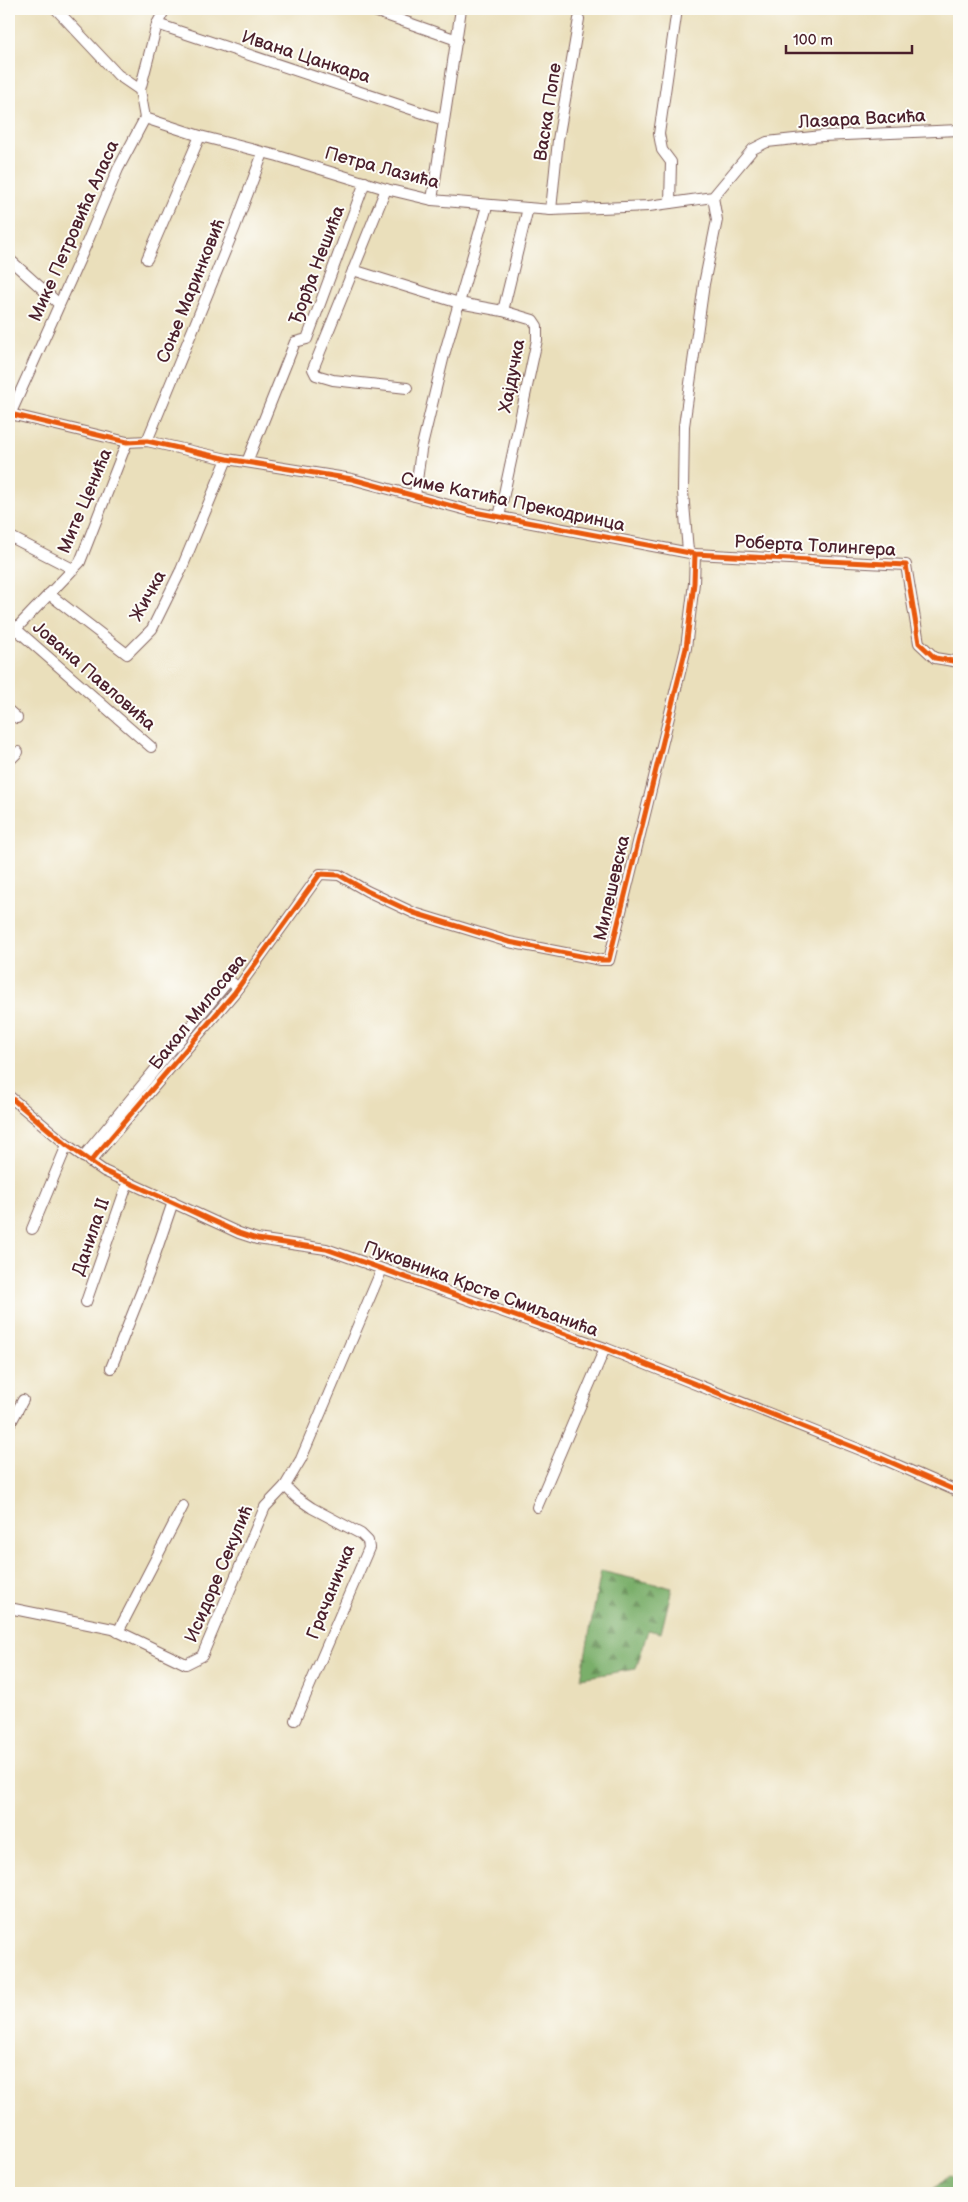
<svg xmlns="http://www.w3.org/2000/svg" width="968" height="2202" viewBox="0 0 968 2202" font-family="'Balsamiq Sans',sans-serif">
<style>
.forest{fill:url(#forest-firs);stroke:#62674a}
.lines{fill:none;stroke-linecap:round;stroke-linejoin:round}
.street-casing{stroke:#82625d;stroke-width:12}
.street{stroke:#fff;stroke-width:10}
.cycleway-casing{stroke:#fdfcf7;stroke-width:8}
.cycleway{stroke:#e8590c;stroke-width:5}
.labels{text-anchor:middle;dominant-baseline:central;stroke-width:4;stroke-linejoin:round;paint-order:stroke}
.street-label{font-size:18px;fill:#4a1f2b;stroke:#fdfcf7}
</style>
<defs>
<pattern id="forest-firs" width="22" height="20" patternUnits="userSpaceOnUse" patternTransform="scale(1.25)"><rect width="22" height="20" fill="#7aaf6a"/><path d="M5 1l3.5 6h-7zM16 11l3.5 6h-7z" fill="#668e57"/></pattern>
</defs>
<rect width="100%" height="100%" fill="#fdfcf7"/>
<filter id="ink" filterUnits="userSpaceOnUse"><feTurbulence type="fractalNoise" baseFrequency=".02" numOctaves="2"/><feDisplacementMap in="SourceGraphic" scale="10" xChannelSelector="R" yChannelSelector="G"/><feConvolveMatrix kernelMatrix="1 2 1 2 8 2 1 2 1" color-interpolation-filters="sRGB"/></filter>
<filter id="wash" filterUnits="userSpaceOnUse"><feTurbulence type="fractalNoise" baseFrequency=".0096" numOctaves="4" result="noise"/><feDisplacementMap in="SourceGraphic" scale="20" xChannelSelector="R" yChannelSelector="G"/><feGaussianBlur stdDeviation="1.12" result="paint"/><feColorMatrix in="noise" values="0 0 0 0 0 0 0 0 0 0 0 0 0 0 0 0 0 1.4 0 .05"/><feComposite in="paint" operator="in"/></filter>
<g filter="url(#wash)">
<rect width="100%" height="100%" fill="#eadfbb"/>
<g class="forest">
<path d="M601 1571 672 1588 661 1633 648 1630 636 1669 581 1678Z"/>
<path d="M948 2176 959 2183V2193H929Z"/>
</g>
</g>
<g filter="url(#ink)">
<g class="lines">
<defs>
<g id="street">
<path d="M56 9 118 75 140 90 145 118 200 136 278 156 386 189 432 200 551 210 649 206 713 197 753 149 767 142 822 136 959 130"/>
<path d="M369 9 457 40"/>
<path d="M157 24 444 120"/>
<path d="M140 90 157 24 165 9"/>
<path d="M386 189 313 369 316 375 333 380 407 388"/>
<path d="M432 200 461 9"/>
<path d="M670 203 671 162 662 150 659 134 677 9"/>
<path d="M551 210 558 140 579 19"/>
<path d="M9 259 59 304"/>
<path d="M147 259 200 136"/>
<path d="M353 270 459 303 503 311 533 320 537 326V340L499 517"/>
<path d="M503 311 528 208"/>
<path d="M10 414 127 442 147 441 227 459 352 479 474 512 695 554 906 565 919 643 935 658 959 662"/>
<path d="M9 417 86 245 118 169 145 118"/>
<path d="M147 441 235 227 263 153"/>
<path d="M247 462 295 342 307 339 365 182"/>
<path d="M415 496 421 450 444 355 487 206"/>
<path d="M9 536 73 569"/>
<path d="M688 551 683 492 684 426 704 284 717 220 713 197"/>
<path d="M49 594 127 654 152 629 181 570 227 459"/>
<path d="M16 629 151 747"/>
<path d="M9 636 80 562 127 442"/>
<path d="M9 711 17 718"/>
<path d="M9 761 18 752"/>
<path d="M9 1096 67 1145 104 1171 239 1233 257 1239 326 1249 605 1348 881 1458 959 1492"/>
<path d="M83 1157 229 980 238 988"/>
<path d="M90 1162 235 992 320 874 339 875 367 891 414 913 509 942 601 960H609L686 648 694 583 695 554"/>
<path d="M32 1229 67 1145"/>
<path d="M86 1302 128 1182"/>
<path d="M111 1368 148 1275 173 1202"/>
<path d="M9 1426 23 1400"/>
<path d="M285 1486 296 1497 312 1508 361 1534 368 1541 369 1548 295 1720"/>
<path d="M537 1507 605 1348"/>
<path d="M9 1608 113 1629 186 1664 202 1656 265 1507 285 1486 301 1459 382 1269"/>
<path d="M118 1632 183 1506"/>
</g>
</defs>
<use href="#street" class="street-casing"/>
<use href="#street" class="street"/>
<defs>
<g id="cycleway">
<path d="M9 417 10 414 127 442 147 441 227 459 352 479 474 512 695 554 906 565 919 643 935 658 959 662"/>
<path d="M9 1096 67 1145 104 1171 239 1233 257 1239 326 1249 605 1348 881 1458 959 1492"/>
<path d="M90 1162 235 992 320 874 339 875 367 891 414 913 509 942 601 960H609L686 648 694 583 695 554"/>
</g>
</defs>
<use href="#cycleway" class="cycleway-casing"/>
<use href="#cycleway" class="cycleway"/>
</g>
</g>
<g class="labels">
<g class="street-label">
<text transform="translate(306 57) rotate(18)">Ивана Цанкара</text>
<text transform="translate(548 112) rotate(-81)">Васка Попе</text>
<text transform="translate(862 119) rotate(-3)">Лазара Васића</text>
<text transform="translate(382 168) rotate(15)">Петра Лазића</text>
<text transform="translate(74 231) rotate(-66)">Мике Петровића Аласа</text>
<text transform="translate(317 265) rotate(-69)">Ђорђа Нешића</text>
<text transform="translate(191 291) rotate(-68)">Соње Маринковић</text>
<text transform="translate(512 376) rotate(-79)">Хајдучка</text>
<text transform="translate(85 501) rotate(-67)">Мите Ценића</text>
<text transform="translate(513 502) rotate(12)">Симе Катића Прекодринца</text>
<text transform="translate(815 546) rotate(3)">Роберта Толингера</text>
<text transform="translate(148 596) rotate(-61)">Жичка</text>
<text transform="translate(94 676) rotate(41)">Јована Павловића</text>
<text transform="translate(612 888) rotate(-77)">Милешевска</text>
<text transform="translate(198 1012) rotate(-51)">Бакал Милосава</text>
<text transform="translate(91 1237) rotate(-71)">Данила II</text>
<text transform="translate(481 1289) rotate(20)">Пуковника Крсте Смиљанића</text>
<text transform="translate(219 1574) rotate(-67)">Исидоре Секулић</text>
<text transform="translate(331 1592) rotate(-68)">Грачаничка</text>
</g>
</g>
<rect width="968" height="2202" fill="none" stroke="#fdfcf7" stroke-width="30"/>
<path d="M786 45v8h126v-8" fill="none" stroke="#4a1f2b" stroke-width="2.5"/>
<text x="793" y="45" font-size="15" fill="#4a1f2b" stroke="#fdfcf7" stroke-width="4" paint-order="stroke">100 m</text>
</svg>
